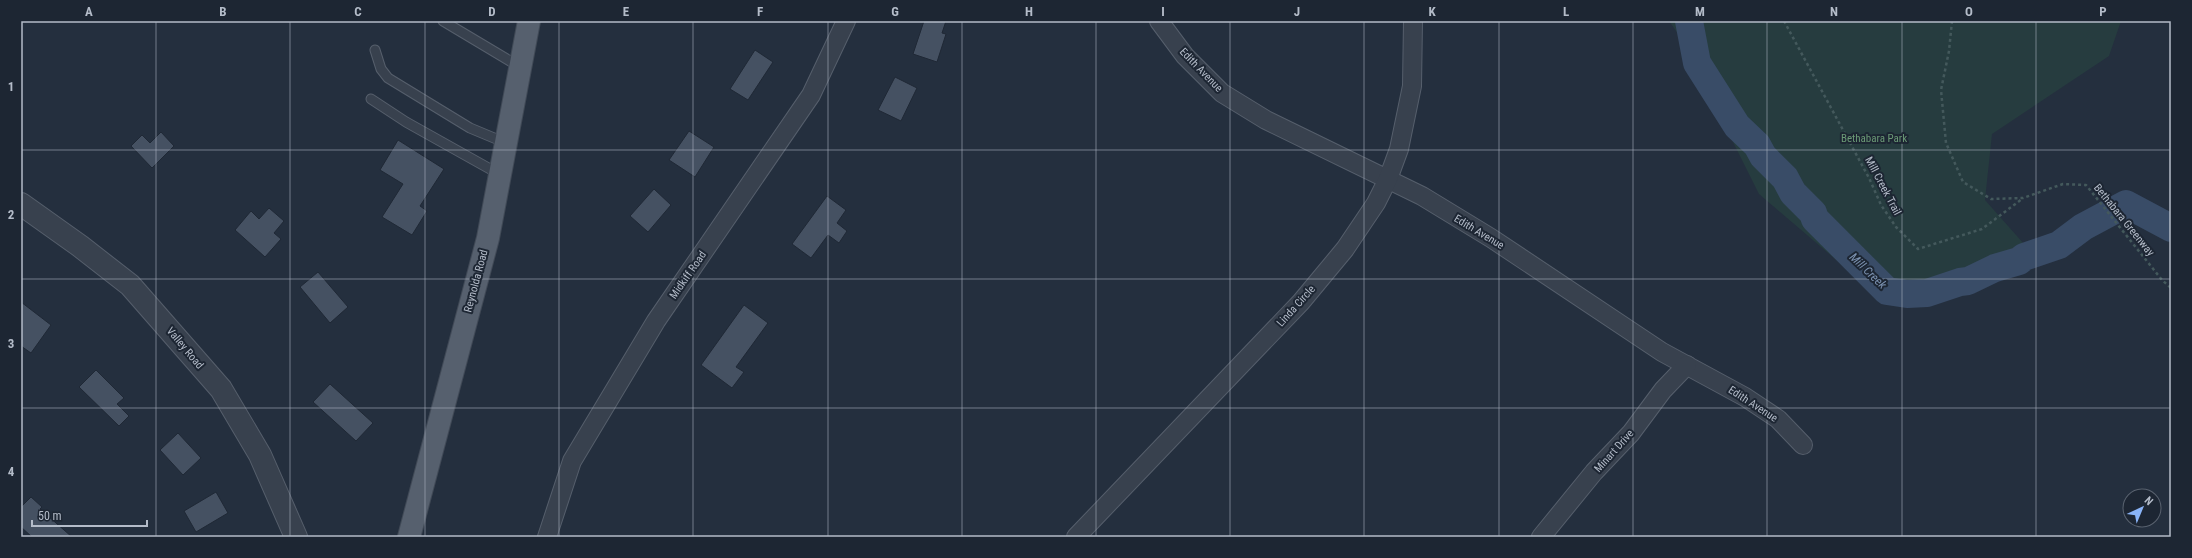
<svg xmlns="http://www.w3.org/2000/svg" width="2192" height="558" viewBox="0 0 2192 558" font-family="'Roboto Condensed',sans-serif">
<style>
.green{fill:#263c3f}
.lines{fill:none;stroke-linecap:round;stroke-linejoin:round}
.river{stroke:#394c67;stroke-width:28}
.building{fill:#455162;stroke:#1f2835}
.service-casing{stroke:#565f6c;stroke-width:11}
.minor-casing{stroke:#565f6c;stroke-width:20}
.tertiary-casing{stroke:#565f6c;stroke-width:24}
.primary-casing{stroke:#414a57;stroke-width:24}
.path{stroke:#44595c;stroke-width:2.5;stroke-dasharray:3 3;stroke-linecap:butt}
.service{stroke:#38414e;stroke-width:9}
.minor{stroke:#38414e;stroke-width:18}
.tertiary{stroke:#38414e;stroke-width:22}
.primary{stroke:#56606e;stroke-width:22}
.grid{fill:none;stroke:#b4bcc9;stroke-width:1;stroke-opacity:0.55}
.labels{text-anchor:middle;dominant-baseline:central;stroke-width:4;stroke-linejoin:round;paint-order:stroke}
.street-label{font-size:11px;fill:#b4bcc9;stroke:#1d2633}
.park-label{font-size:11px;fill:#6b9a76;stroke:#1d2633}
.water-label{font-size:12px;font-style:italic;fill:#7c92b1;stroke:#1d2633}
.neatline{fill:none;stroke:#b4bcc9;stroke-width:1.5}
.grid-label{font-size:13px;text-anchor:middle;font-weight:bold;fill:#b4bcc9}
</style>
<rect width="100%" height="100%" fill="#242f3e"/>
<path class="green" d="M1669 21H2121L2109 56 1992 134 1985 200 2039 261 1950 292 1875 293 1759 194 1681 38Z"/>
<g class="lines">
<path class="river" d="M1689 21 1697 63 1737 126 1757 145 1763 156 1785 178 1793 193 1813 213 1815 219 1887 291 1907 294 1927 293 1960 282 1968 281 1995 268 2019 261 2024 257 2059 245 2083 227 2126 204 2171 228"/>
</g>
<g class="building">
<path d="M924 21H946L942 33 946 34 937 62 913 54Z"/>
<path d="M755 50 773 62 748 100 730 89Z"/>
<path d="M895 77 917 88 901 121 878 110Z"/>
<path d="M689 131 714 147 695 177 669 160Z"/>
<path d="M161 132 174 146 152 168 131 146 142 135 150 143Z"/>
<path d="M398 140 444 169 420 206 427 211 412 235 382 217 403 184 380 170Z"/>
<path d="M654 189 671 205 648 232 630 216Z"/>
<path d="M827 196 846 210 837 223 847 231 839 243 828 235 811 258 792 244Z"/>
<path d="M269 208 284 221 274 233 281 239 265 257 235 230 251 211 259 219Z"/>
<path d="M318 272 348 307 330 323 300 287Z"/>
<path d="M21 302 51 325 31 353 21 346Z"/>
<path d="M744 305 768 323 736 367 744 372 732 388 701 365Z"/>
<path d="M96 370 124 398 117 404 129 416 119 426 79 387Z"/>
<path d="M330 384 373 423 356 441 313 402Z"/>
<path d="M178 433 201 458 183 475 160 450Z"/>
<path d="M216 492 228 513 196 532 184 511Z"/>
<path d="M31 497 42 507 40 509 72 537H32L21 527V507Z"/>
</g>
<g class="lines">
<defs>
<g id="service">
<path d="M443 21 520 67"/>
<path d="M375 50 381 69 388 78 470 128 506 143"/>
<path d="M371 99 406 122 499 174"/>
</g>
<g id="minor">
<path d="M1159 21 1185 56 1222 93 1266 120 1422 196 1491 238 1662 352 1745 397 1778 419 1803 445"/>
<path d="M547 537 572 461 656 321 811 95 846 21"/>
<path d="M1076 537 1301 302 1345 249 1376 203 1388 179 1399 149 1412 86 1413 21"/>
<path d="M1541 537 1594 472 1631 433 1663 390 1687 365"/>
</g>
<path id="tertiary" d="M21 204 80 246 130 285 221 389 260 455 296 537"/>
<path id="primary" d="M409 537 488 238 529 21"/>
</defs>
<use href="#service" class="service-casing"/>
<use href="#minor" class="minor-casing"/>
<use href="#tertiary" class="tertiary-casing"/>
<use href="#primary" class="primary-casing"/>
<g class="path">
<path d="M1784 21 1869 178 1881 205 1896 227 1918 249 1982 229 2022 199"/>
<path d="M1952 21 1949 51 1941 90 1946 143 1963 182 1991 199 2023 198 2063 184 2086 185 2162 280 2171 288"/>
</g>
<use href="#service" class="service"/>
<use href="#minor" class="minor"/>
<use href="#tertiary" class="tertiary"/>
<use href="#primary" class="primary"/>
</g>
<path class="grid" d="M156 21V537M290 21V537M425 21V537M559 21V537M693 21V537M828 21V537M962 21V537M1096 21V537M1230 21V537M1364 21V537M1499 21V537M1633 21V537M1767 21V537M1902 21V537M2036 21V537M21 150H2171M21 279H2171M21 408H2171"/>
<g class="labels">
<g class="street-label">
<text transform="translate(1201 70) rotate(46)">Edith Avenue</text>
<text transform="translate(1883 186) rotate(62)">Mill Creek Trail</text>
<text transform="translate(2124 220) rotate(51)">Bethabara Greenway</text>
<text transform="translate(1479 232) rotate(31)">Edith Avenue</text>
<text transform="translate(688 275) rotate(-55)">Midkiff Road</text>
<text transform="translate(476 281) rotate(-75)">Reynolda Road</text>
<text transform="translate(1296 306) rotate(-48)">Linda Circle</text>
<text transform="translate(185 348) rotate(50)">Valley Road</text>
<text transform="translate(1753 404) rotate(33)">Edith Avenue</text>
<text transform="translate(1614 451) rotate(-48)">Minart Drive</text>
</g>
<g class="park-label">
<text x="1874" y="138">Bethabara Park</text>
</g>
<g class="water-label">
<text transform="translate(1868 271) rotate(44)">Mill Creek</text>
</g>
</g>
<rect width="2192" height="558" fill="none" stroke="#1d2633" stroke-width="44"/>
<g transform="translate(2142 508) rotate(44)"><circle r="19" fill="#1d2633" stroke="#59626f"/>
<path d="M0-3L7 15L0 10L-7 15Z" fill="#8ab4f8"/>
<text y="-6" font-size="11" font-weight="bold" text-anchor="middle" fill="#b4bcc9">N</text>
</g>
<path d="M32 520v6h115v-6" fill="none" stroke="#b4bcc9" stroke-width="2"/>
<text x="38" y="520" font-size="12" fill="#b4bcc9" stroke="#1d2633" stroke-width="3" paint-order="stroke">50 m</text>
<rect x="22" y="22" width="2148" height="514" class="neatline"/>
<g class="grid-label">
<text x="89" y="16">A</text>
<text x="223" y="16">B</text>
<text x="358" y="16">C</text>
<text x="492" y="16">D</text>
<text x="626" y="16">E</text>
<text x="760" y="16">F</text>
<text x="895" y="16">G</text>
<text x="1029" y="16">H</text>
<text x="1163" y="16">I</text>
<text x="1297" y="16">J</text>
<text x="1432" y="16">K</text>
<text x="1566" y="16">L</text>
<text x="1700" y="16">M</text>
<text x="1834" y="16">N</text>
<text x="1969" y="16">O</text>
<text x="2103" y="16">P</text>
<text x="11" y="91">1</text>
<text x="11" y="219">2</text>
<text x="11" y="348">3</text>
<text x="11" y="476">4</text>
</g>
</svg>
